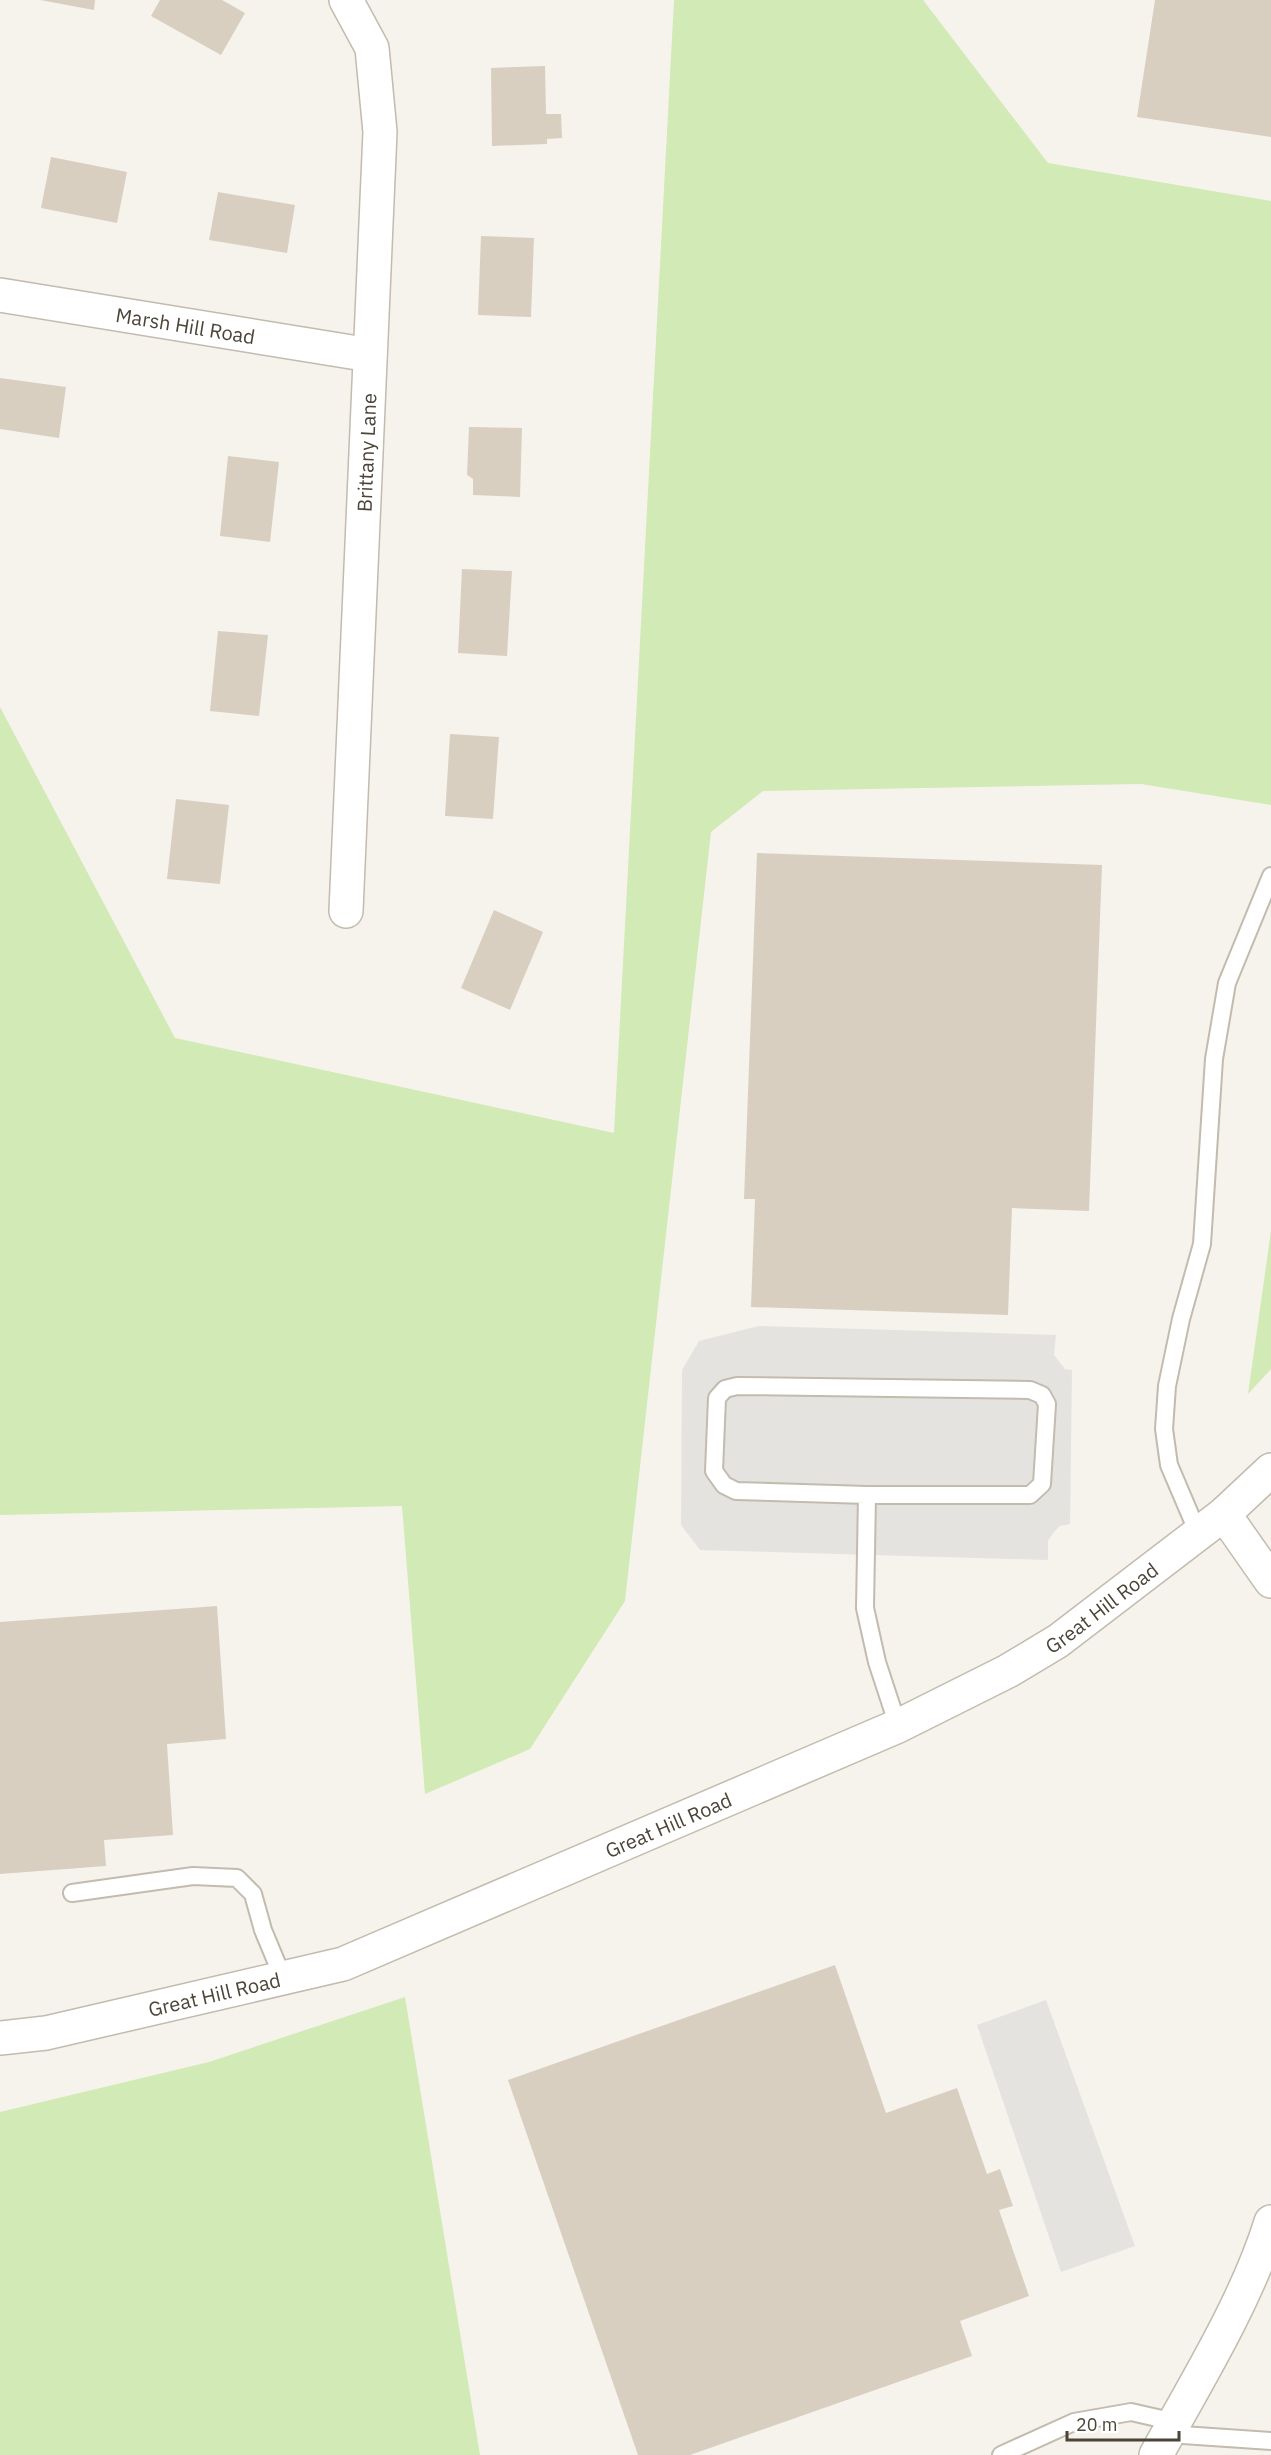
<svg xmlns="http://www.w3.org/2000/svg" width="1271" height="2455" viewBox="0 0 1271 2455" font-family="'IBM Plex Sans',sans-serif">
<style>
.green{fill:#d2eab5}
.parking{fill:#e5e3e0}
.building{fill:#d8cfc1}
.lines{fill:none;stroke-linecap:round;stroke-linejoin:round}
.service-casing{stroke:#c2bbae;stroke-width:20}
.minor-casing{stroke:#c2bbae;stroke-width:36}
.service{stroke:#fff;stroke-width:16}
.minor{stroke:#fff;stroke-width:33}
.labels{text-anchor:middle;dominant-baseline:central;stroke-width:4.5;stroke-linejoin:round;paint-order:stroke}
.street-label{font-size:20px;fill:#4b4439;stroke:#fff}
</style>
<rect width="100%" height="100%" fill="#f6f3ec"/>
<g class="green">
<path d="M674 0H923L1048 163 1271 201V805L1141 784 763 791 711 832 625 1601 530 1749 425 1794 402 1506 0 1515V707L175 1038 614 1133Z"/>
<path d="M1271 1231V1369L1248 1394Z"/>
<path d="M405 1997 480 2455H0V2112L209 2062Z"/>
</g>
<g class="parking">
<path d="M759 1326 1056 1335 1054 1355 1065 1369 1072 1370 1070 1524 1060 1526 1053 1533 1048 1541V1560L700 1550 681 1525 682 1370 699 1341Z"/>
<path d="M1046 2000 1135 2246 1061 2272 977 2025Z"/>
</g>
<g class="building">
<path d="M40 0H95L94 10Z"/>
<path d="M160 0H222L245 13 221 55 151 16Z"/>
<path d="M1155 0H1271V137L1137 117Z"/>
<path d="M545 66 546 114H561L562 138 547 139V144L492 146 491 68Z"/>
<path d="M51 157 127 172 117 223 41 208Z"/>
<path d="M218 192 295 205 287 253 209 240Z"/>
<path d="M481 236 534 238 531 317 478 315Z"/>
<path d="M0 378 66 387 59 438 0 429Z"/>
<path d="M469 427 522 428 520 497 473 495V479L467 475Z"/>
<path d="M228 456 279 462 270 542 220 536Z"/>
<path d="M462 569 512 571 507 656 458 653Z"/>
<path d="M218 631 268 635 259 716 210 711Z"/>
<path d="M450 734 499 737 493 819 445 816Z"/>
<path d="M176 799 229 805 220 884 167 879Z"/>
<path d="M757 853 1102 865 1089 1211 1012 1208 1008 1315 751 1307 755 1199H744Z"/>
<path d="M494 910 543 932 510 1010 461 988Z"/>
<path d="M217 1606 226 1739 167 1744 173 1835 104 1840 106 1866 0 1874V1622Z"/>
<path d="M835 1965 886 2113 957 2088 987 2174 1000 2169 1013 2206 999 2210 1029 2296 960 2321 972 2356 690 2455H638L508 2080Z"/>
</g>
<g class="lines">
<defs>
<g id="service">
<path d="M867 1495H1030L1042 1484 1047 1404 1042 1395 1030 1390 737 1386 725 1389 717 1398 714 1471 724 1485 736 1491 867 1495 865 1608 877 1662 898 1726"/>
<path d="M1198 1533 1169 1465 1164 1429 1167 1386 1181 1319 1202 1244 1214 1059 1227 983 1271 876"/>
<path d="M72 1893 193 1876 237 1878 253 1894 263 1930 283 1978"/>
<path d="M1168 2434 1271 2441"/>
<path d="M1001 2455 1074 2422 1131 2412 1175 2422"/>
</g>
<g id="minor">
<path id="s1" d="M0 295 370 355"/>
<path id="s2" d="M346 911 380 132 372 48 346 0"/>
<path d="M1224 1514 1271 1581"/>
<path id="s3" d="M0 2038 46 2033 343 1964 898 1726 1008 1671 1058 1641 1224 1514 1271 1470"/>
<path d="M1156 2455C1196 2383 1247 2300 1271 2222"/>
</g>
</defs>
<use href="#service" class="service-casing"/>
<use href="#minor" class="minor-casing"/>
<use href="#service" class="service"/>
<use href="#minor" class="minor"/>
</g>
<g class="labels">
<g class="street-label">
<text stroke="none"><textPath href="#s1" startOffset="188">Marsh Hill Road</textPath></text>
<text stroke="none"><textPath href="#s2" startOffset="459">Brittany Lane</textPath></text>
<text stroke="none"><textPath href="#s3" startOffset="1191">Great Hill Road</textPath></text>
<text stroke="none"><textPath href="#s3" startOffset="705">Great Hill Road</textPath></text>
<text stroke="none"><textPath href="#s3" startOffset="219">Great Hill Road</textPath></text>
</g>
</g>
<path d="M1067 2431v9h112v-9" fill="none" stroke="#4b4439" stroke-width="3"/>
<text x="1076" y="2431" font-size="18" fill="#4b4439" stroke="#ffffff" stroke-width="4.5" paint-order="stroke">20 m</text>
</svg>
